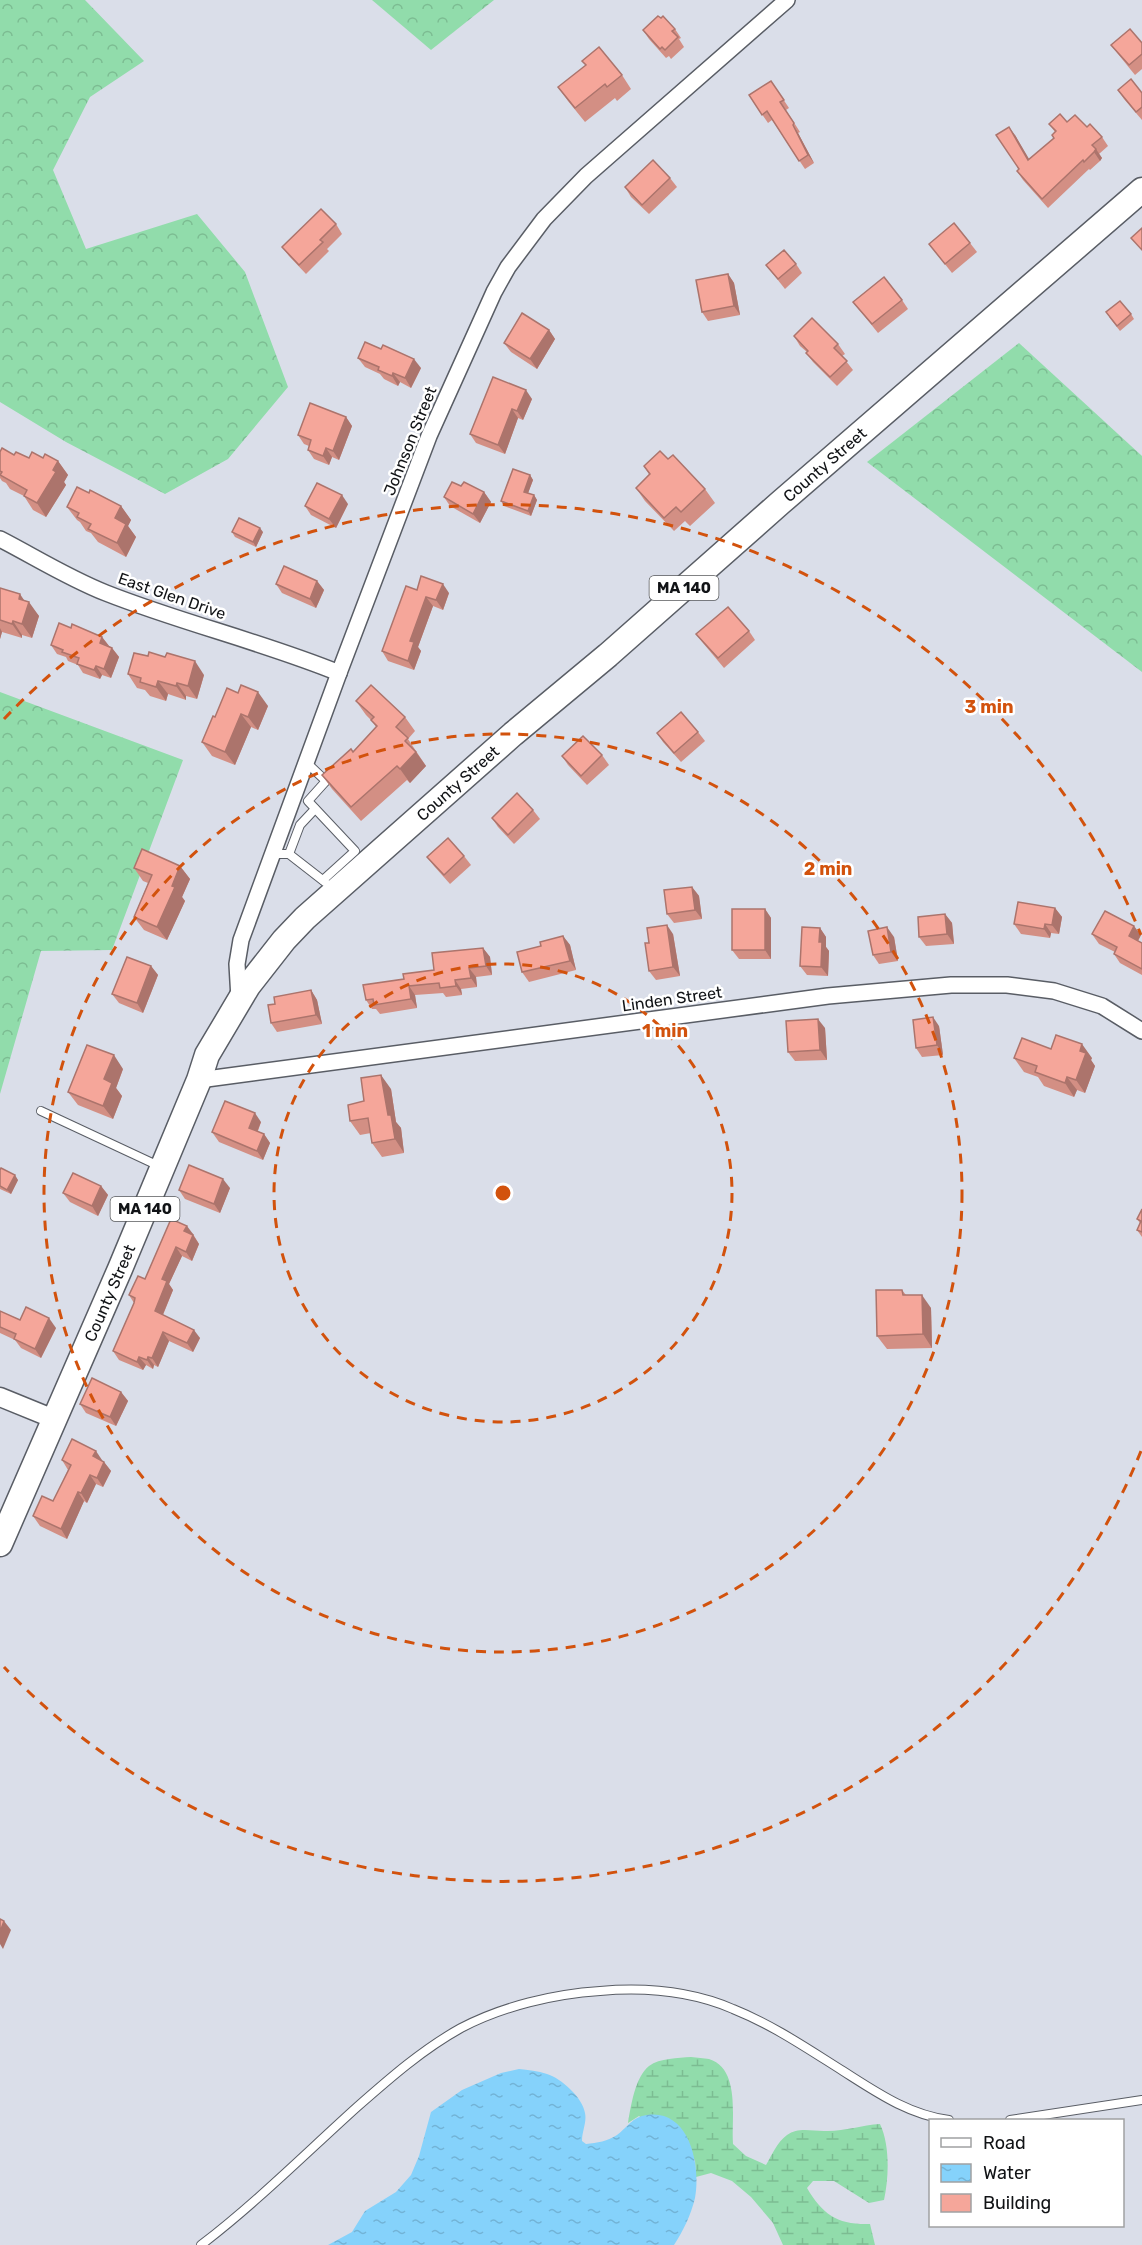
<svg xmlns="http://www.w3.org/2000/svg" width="1142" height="2245" viewBox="0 0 1142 2245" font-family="Rubik,sans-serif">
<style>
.forest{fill:url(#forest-crowns)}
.wetland{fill:url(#wetland-marsh)}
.water{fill:url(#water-ripples)}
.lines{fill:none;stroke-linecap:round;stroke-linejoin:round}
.service-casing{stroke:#595d65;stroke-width:10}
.minor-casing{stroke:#595d65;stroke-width:18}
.tertiary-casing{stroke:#595d65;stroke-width:21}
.primary-casing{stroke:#595d65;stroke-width:27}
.service{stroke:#fff;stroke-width:8}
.minor{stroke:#fff;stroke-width:15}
.tertiary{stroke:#fff;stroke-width:18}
.primary{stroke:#fff;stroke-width:24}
.wall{fill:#d38f84}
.shaded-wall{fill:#ac746c}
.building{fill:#f5a69a;stroke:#ac746c;stroke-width:1.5}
.ring{fill:none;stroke:#d2520d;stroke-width:3;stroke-dasharray:10 8}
.labels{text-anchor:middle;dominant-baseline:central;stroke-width:5;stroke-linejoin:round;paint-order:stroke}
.shield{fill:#fff;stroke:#585a5c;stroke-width:1.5}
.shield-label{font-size:15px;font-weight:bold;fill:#111316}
.street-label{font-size:16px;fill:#111316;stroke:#fff}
.centre{fill:#d2520d;stroke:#fff;stroke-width:3}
.ring-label{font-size:18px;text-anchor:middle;font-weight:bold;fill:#d2520d;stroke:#fff;stroke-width:5;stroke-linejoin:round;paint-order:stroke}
</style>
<defs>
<pattern id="forest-crowns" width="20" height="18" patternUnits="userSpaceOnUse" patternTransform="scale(1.5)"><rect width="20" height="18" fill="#91dcab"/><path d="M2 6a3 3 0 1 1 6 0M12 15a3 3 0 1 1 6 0" fill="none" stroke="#7cbc92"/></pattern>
<pattern id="wetland-marsh" width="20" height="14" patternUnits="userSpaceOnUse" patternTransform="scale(1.5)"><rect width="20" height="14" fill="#91dcab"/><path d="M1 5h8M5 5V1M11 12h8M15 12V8" fill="none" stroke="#7cbc92"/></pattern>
<pattern id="water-ripples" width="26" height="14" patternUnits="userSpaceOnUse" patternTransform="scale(1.5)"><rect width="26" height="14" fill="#85d2fb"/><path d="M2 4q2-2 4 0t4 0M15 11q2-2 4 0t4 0" fill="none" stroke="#72b3d6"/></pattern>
</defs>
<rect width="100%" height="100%" fill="#dadee9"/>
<g class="forest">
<path d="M0 0H85L144 61 90 97 53 170 86 249 197 214 245 272 288 387 228 459 165 494 66 442 0 402Z"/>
<path d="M372 0H494L431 50Z"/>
<path d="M1019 343 1142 456V672L867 462Z"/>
<path d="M0 692 183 760 112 950 41 951 0 1094Z"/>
</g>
<path class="wetland" d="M691 2057C697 2058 704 2058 709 2059 741 2069 731 2119 733 2144L746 2156 766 2165C772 2155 777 2142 787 2135 798 2127 811 2131 824 2131 843 2132 861 2125 880 2124 890 2145 889 2177 884 2200L869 2203 834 2181H813L807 2188C823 2215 838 2225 870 2224L875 2245H783L773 2223 751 2197 732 2181 711 2173 696 2177 695 2160 639 2116 628 2123C631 2106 635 2077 649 2066 660 2058 678 2058 691 2057Z"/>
<path class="water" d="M519 2069C528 2070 538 2071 547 2074 561 2078 583 2098 585 2113 587 2122 582 2131 582 2141L586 2144C597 2143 608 2141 617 2135 628 2127 632 2117 647 2115 690 2109 701 2166 695 2198 691 2215 683 2231 674 2245H328L352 2232 365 2211 396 2192 411 2175 419 2156 431 2112 462 2090 501 2073Z"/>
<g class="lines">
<defs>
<g id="service">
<path d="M306 762 326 781 329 778"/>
<path d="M272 854H289L325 882"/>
<path d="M289 854 300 825 315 809"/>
<path d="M323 880 355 851 308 801 326 781"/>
<path d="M41 1111 161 1167"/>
<path d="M1010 2120 1142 2100"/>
<path d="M201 2245C256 2203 306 2153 357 2107 390 2078 423 2049 461 2028 503 2006 554 1994 600 1991 646 1987 691 1991 733 2009 773 2025 808 2049 843 2071 876 2092 909 2115 949 2120"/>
</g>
<g id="minor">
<path d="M0 539C35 557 68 578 106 593 182 623 263 642 339 673"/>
<path d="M239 999 237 964 241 940 339 673 429 436 494 292 508 267 544 219 586 176 787 0"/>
<path d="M199 1080 828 996 951 985H1007L1054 991 1102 1006 1142 1031"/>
</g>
<path id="tertiary" d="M0 1397 54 1419"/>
<g id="primary">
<path id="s1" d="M0 1544 120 1269 199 1080 207 1055 248 986 284 940 305 918 513 734 608 655 780 503 1142 190"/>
</g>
</defs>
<use href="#service" class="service-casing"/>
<use href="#minor" class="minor-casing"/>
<use href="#tertiary" class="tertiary-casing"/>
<use href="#primary" class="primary-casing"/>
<use href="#service" class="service"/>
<use href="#minor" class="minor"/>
<use href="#tertiary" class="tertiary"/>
<use href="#primary" class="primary"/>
</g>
<g class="wall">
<path d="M661 18 675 29 681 38 679 39 684 47 671 59 669 56 666 58 649 39 643 30Z"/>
<path d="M1142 43V69L1135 75 1118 54 1111 45Z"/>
<path d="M622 75 631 89 617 101 615 98 585 122 568 101 558 87Z"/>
<path d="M771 81 789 108 786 110 800 132 798 133 814 163 805 169 772 120 768 123 749 95Z"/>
<path d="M1118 90 1142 93V120L1124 99Z"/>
<path d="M1067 122 1087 127 1102 137 1108 146 1099 154 1102 158 1100 161 1090 170 1089 169 1048 208 1023 180 1017 171 1019 169 1015 135 1029 160 1054 138 1055 132 1049 124Z"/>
<path d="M670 178 677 187 649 214 631 197 625 187Z"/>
<path d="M336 224 342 234 327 249 329 251 306 274 289 256 282 247Z"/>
<path d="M970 243 977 252 952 273 929 244Z"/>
<path d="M796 264 802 273 785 289 766 265Z"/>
<path d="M728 274 734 283 740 315 708 321 702 312Z"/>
<path d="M902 300 908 309 878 333 853 302Z"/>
<path d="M1131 314 1134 319 1120 331 1109 317Z"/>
<path d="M549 330 555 339 537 369 511 352 504 343Z"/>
<path d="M794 336 838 344 845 354 842 356 853 370 837 386 813 362 806 353 807 352 800 346Z"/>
<path d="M358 358 421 368 411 388 400 382 398 386 384 379 380 374 365 367Z"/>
<path d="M493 377 532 399 523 420 518 418 505 454 476 443 470 434Z"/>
<path d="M346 417 352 426 339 460 332 457 329 465 314 459 308 450 309 446 304 444 298 435Z"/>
<path d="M0 452 29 458H43L58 461 68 475 64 482 66 485 46 517 33 510 24 496 10 489 6 483 2 481 0 478Z"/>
<path d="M668 459 705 489 715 503 690 526 685 521 674 531 645 501 636 488 649 474 644 466Z"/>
<path d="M530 475 533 480 528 493 534 495 537 500 531 516 504 506 501 501Z"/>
<path d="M461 486 484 492 491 502 480 523 450 506 444 497Z"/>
<path d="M89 493 121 506 131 520 128 526 136 537 126 557 98 542 91 533 86 531 80 522 77 520 67 507Z"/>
<path d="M348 504 336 528 311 515 305 506Z"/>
<path d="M232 532H263L256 547 235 537Z"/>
<path d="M317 581 324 590 316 608 282 593 276 584Z"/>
<path d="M0 588 25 601 39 616 32 638 22 635V638L2 632 0 639Z"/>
<path d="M417 590 449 593 443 610 433 606 418 647 421 651 414 670 388 661 382 651Z"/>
<path d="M71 628 102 637 109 646 112 648 119 657 111 678 102 675 100 679 83 673 78 665 68 661 66 657 57 654 51 645Z"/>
<path d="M749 631 755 640 724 668 703 643 696 634Z"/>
<path d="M128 674 204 675 197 699 186 696V700L168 694 166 701 150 696 145 690 137 688Z"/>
<path d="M238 693 268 706 258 730 251 727 235 765 212 756 202 742 215 717Z"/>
<path d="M356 701 405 717 415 731 408 739 426 766 410 783 407 780 361 821 332 789 322 775 353 752 376 727 371 720 366 715Z"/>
<path d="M698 732 705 741 681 762 663 742 657 733Z"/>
<path d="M602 755 609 765 587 785 568 765 562 756Z"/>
<path d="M533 810 540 819 514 844 498 827 492 818Z"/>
<path d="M464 856 471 865 450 884 434 866 427 857Z"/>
<path d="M180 866 190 879 182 897 185 901 167 940 144 930 134 917 148 883 143 881 134 868Z"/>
<path d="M692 887 699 896 702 919 674 923 667 914Z"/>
<path d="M1055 908 1062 917 1059 934 1051 933 1050 938 1021 934 1014 924Z"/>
<path d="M765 909 771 918V959H739L732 950Z"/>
<path d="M945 914 952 923 954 944 926 946 919 937Z"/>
<path d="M820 928 826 937V947L829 951 828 976 807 975 800 966Z"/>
<path d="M673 934 680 976 656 980 649 971V943Z"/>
<path d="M1092 934 1141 935 1138 941 1142 943V975L1120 963 1114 954 1115 952 1099 944Z"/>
<path d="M563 936 570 945 576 970 529 982 522 972 541 946Z"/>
<path d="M894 937 898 961 879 964 873 955Z"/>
<path d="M483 948 490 957 492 975 476 977 477 987 461 989 462 995 446 997 443 993 415 995 417 1008 380 1014 376 1009H372L366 1000 404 979 434 970Z"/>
<path d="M151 966 158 975 143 1013 119 1003 112 994Z"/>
<path d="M311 990 317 1000 322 1024 277 1032 271 1023Z"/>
<path d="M939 1026 943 1055 922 1057 916 1048Z"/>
<path d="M825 1028 827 1060 795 1061 788 1052Z"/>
<path d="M1014 1058H1092L1091 1060 1095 1066 1085 1093 1077 1090 1074 1097 1044 1086 1038 1077 1024 1072Z"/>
<path d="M123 1069 116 1088 122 1096 113 1119 78 1105 68 1092Z"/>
<path d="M391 1089 396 1122 401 1128 404 1153 382 1157 372 1143 371 1133 360 1135 350 1121 364 1101Z"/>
<path d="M261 1122 258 1131 264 1134 270 1143 263 1160 219 1142 212 1132Z"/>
<path d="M0 1170 18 1180 11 1194 0 1189Z"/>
<path d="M101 1186 108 1195 98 1216 70 1202 63 1193Z"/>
<path d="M230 1188 220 1213 185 1199 179 1190Z"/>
<path d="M1142 1209V1237L1137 1230 1140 1223 1137 1219Z"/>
<path d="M171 1219 193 1234 199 1244 192 1261 182 1256 169 1284 173 1290 163 1315 200 1338 193 1352 169 1341 158 1367 154 1365 153 1369 146 1365 143 1370 119 1360 113 1351 134 1303 129 1295 145 1279Z"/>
<path d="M902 1290 906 1295 931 1308 932 1348 887 1349 877 1336Z"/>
<path d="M0 1311 20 1320 56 1328 41 1358 21 1348 15 1340 0 1333Z"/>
<path d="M121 1392 128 1401 116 1426 86 1413 80 1404Z"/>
<path d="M62 1460H102V1461L104 1462 111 1471 103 1487 96 1484 87 1503 84 1501 67 1539 40 1526 33 1516 53 1501 68 1470Z"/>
</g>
<g class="shaded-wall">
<path d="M793 125 798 133 814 163 808 155Z"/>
<path d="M1009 127 1015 135 1035 169 1028 160Z"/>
<path d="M1096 149 1102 158 1100 161 1094 152Z"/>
<path d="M728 274 734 283 740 315 734 306Z"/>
<path d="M549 330 555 339 537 369 530 359Z"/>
<path d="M414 359 421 368 411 388 405 378Z"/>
<path d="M393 373 400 382 398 386 392 376Z"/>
<path d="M526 390 532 399 523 420 517 411Z"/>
<path d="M512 409 518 418 505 454 498 445Z"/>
<path d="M346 417 352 426 339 460 333 451Z"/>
<path d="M326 448 332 457 329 465 323 456Z"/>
<path d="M58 461 68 475 64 482 66 485 46 517 37 503Z"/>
<path d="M530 475 533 480 527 496 524 492Z"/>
<path d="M484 492 491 502 480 523 473 514Z"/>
<path d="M342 495 348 504 336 528 329 519Z"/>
<path d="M534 495 537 500 531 516 528 511Z"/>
<path d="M121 506 131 520 128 526 136 537 126 557 117 543 115 518Z"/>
<path d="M260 528 263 532 256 547 253 542Z"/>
<path d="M317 581 324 590 316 608 310 599Z"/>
<path d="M443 584 449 593 443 610 436 600Z"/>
<path d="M20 594 28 606 29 602 39 616 32 638 22 624 19 599Z"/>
<path d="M426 597 433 606 418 647 421 651 414 670 408 661 410 641Z"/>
<path d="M13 621 22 635V638L12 624Z"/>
<path d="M0 628 2 632 0 639Z"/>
<path d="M102 637 109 646 100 643Z"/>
<path d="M112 648 119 657 111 678 104 669Z"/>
<path d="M195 661 204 675 197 699 188 686Z"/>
<path d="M96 666 102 675 100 679 94 670Z"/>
<path d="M158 681 168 694 166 701 156 687Z"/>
<path d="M177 683 186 696V700L176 686Z"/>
<path d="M258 692 268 706 258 730 248 717Z"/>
<path d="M241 714 251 727 235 765 225 752Z"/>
<path d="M416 752 426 766 410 783 400 769Z"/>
<path d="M180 866 190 879 182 897 185 901 167 940 157 927 172 886Z"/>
<path d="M692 887 699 896 702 919 695 910Z"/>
<path d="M1055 908 1062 917 1059 934 1052 925Z"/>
<path d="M765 909 771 918V959L765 950Z"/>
<path d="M945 914 952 923 954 944 947 934Z"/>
<path d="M1045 924 1051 933 1050 938 1044 929Z"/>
<path d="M667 925 673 934 680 976 673 967Z"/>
<path d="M1134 926 1141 935 1135 946 1129 936Z"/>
<path d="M887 927 894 937 898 961 891 952Z"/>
<path d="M820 928 826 937V947L829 951 828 976 821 967 819 942Z"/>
<path d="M563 936 570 945 576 970 570 961Z"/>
<path d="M483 948 490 957 492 975 486 966Z"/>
<path d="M151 966 158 975 143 1013 137 1003Z"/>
<path d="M469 968 476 977 477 987 471 978Z"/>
<path d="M455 980 461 989 462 995 456 986Z"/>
<path d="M409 986 415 995 417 1008 411 999Z"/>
<path d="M311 990 317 1000 322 1024 316 1015Z"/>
<path d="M933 1017 939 1026 943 1055 937 1045Z"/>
<path d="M818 1019 825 1028 827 1060 820 1050Z"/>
<path d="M1082 1044 1092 1058 1091 1060 1095 1066 1085 1093 1076 1080 1080 1051Z"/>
<path d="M114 1055 123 1069 116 1088 122 1096 113 1119 103 1106 104 1079Z"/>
<path d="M381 1075 391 1089 396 1122 401 1128 404 1153 395 1139 388 1115Z"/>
<path d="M1067 1077 1077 1090 1074 1097 1065 1083Z"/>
<path d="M255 1113 261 1122 255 1137 249 1128Z"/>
<path d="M264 1134 270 1143 263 1160 257 1151Z"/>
<path d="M15 1175 18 1180 11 1194 7 1190Z"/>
<path d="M223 1179 230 1188 220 1213 214 1204Z"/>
<path d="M101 1186 108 1195 98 1216 92 1206Z"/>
<path d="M187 1226 193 1234 190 1240 184 1231Z"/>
<path d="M193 1235 199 1244 192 1261 186 1252Z"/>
<path d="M176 1247 182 1256 169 1284 173 1290 161 1319 155 1311 162 1279Z"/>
<path d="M922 1295 931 1308 932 1348 923 1334Z"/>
<path d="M49 1318 56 1328 41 1358 35 1349Z"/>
<path d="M194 1330 200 1338 193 1352 187 1343Z"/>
<path d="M163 1332 169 1341 158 1367 152 1358Z"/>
<path d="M139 1357 146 1365 143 1370 137 1362Z"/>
<path d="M148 1357 154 1365 153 1369 147 1360Z"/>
<path d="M121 1392 128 1401 116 1426 110 1417Z"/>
<path d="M96 1451 102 1460 99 1466 93 1456Z"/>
<path d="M104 1462 111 1471 103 1487 97 1478Z"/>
<path d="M90 1475 96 1484 87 1503 81 1493Z"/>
<path d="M78 1492 84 1501 67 1539 61 1529Z"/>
<path d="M4 1921 11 1930 3 1949 0 1944V1932Z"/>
</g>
<g class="building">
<path d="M658 16 661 18 663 16 675 29 672 31 678 37 665 50 662 47 660 49 643 30Z"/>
<path d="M1130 29 1142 43V54L1129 65 1111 45Z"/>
<path d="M599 47 622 75 607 87 605 84 575 108 558 87 586 65 582 61Z"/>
<path d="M1131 79 1142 93V107L1136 112 1118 90Z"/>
<path d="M771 81 784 100 780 102 794 123 793 125 808 155 799 161 767 111 762 115 749 95Z"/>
<path d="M1060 114 1067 122 1075 115 1087 127 1090 124 1102 137 1092 145 1096 149 1094 152 1084 162 1083 160 1042 199 1017 171 1019 169 996 135 1009 127 1028 160 1054 138 1052 135 1056 131 1049 124Z"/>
<path d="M653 160 670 178 642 205 625 187Z"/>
<path d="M321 209 336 224 320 240 323 242 299 265 282 247Z"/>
<path d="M954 223 970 243 945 264 929 244Z"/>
<path d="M1142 228V250L1131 238Z"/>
<path d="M784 250 796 264 778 279 766 265Z"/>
<path d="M728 274 734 306 702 312 696 280Z"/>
<path d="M884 277 902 300 872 324 853 302Z"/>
<path d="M1120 301 1131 314 1117 326 1106 312Z"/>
<path d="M522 313 549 330 530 359 504 343Z"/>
<path d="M812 318 838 344 834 348 847 361 830 377 806 353 808 351 794 336Z"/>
<path d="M365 342 381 349 383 345 414 359 405 378 393 373 392 376 378 370 379 367 358 358Z"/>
<path d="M493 377 526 390 517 411 512 409 498 445 470 434Z"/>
<path d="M310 403 346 417 333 451 326 448 323 456 308 450 311 440 298 435Z"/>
<path d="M2 448 14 455 16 452 29 458 32 452 43 458 45 454 58 461 53 470 56 472 37 503 24 496 27 490 0 475 2 472 0 471V452Z"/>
<path d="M660 451 668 459 673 455 705 489 681 512 676 507 664 518 636 488 650 474 644 466Z"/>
<path d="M513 469 530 475 524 492 534 495 528 511 501 501Z"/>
<path d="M452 482 461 486 464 482 484 492 473 514 444 497Z"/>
<path d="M317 483 342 495 329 519 305 506Z"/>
<path d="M77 487 89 493 90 490 121 506 115 518 126 524 117 543 88 529 91 524 77 517 79 513 67 507Z"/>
<path d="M239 518 260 528 253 542 232 532Z"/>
<path d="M284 566 317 581 310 599 276 584Z"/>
<path d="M421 576 443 584 436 600 426 597 410 641 414 642 408 661 382 651 406 586 417 590Z"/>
<path d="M0 588 20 594 19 599 29 602 22 624 13 621 12 624 0 620Z"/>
<path d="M728 607 749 631 718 658 696 634Z"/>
<path d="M59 623 71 628 72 624 102 637 100 643 112 648 104 669 96 666 94 670 77 664 79 658 62 652 63 650 51 645Z"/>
<path d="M149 652 165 657 167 653 195 661 188 686 177 683 176 686 158 681 156 687 140 682 141 678 128 674 134 653 148 656Z"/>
<path d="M241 685 258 692 248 717 241 714 225 752 202 742 213 716 215 717 227 688 238 693Z"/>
<path d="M371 685 405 717 396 727 408 738 405 741 416 752 400 769 397 766 351 807 322 775 351 749 353 752 377 726 371 720 374 717 356 701Z"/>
<path d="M681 712 698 732 674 753 657 733Z"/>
<path d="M583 736 602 755 581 776 562 756Z"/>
<path d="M517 793 533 810 508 835 492 818Z"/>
<path d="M448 838 464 856 444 875 427 857Z"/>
<path d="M142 849 180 866 172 886 175 887 157 927 134 917 152 875 134 868Z"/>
<path d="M692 887 695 910 667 914 664 890Z"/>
<path d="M1018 902 1055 908 1052 925 1045 924 1044 929 1014 924Z"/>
<rect x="732" y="909" width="33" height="41"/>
<path d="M1105 911 1134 926 1129 936 1142 943V969L1114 954 1117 947 1092 934Z"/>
<path d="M945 914 947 934 919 937 918 917Z"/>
<path d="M667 925 673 967 649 971 645 943H649L647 928Z"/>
<path d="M802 927 820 928 819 942H822L821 967 800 966Z"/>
<path d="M887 927 891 952 873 955 868 931Z"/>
<path d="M563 936 570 961 522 972 517 952 541 946 540 942Z"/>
<path d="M483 948 486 966 469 968 471 978 455 980 456 986 440 988 439 983 409 986 411 999 374 1005 373 999 366 1000 363 985 404 979 403 974 434 970 432 953Z"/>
<path d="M127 957 151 966 137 1003 112 994Z"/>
<path d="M311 990 316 1015 271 1023 268 1005 275 1004 274 997Z"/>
<path d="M933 1017 937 1045 916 1048 913 1020Z"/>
<path d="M818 1019 820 1050 788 1052 786 1021Z"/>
<path d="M1056 1035 1082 1044 1080 1051 1086 1053 1076 1080 1067 1077 1065 1083 1035 1072 1037 1066 1014 1058 1022 1038 1051 1049Z"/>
<path d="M87 1045 114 1055 104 1079 112 1083 103 1106 68 1092Z"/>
<path d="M381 1075 388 1115H391L395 1139 372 1143 368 1118 350 1121 348 1105 364 1101 361 1078Z"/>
<path d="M225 1101 255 1113 249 1128 264 1134 257 1151 212 1132Z"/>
<path d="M189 1165 223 1179 214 1204 179 1190Z"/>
<path d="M1 1168 15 1175 7 1190 0 1186V1170Z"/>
<path d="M73 1173 101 1186 92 1206 63 1193Z"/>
<path d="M1142 1209V1232L1137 1230 1141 1221 1137 1219Z"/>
<path d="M171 1219 187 1226 184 1231 193 1235 186 1252 176 1247 162 1279 167 1281 155 1311 194 1330 187 1343 163 1332 152 1358 148 1357 147 1360 139 1357 137 1362 113 1351 134 1303 135 1298 129 1295 138 1276 145 1279Z"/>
<path d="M876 1290H902L903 1295H922L923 1334 877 1336Z"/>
<path d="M26 1307 49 1318 35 1349 14 1339 16 1334 0 1327V1311L20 1320Z"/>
<path d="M92 1378 121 1392 110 1417 80 1404Z"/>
<path d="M72 1439 96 1451 93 1456 104 1462 97 1478 90 1475 81 1493 78 1492 61 1529 33 1516 42 1496 53 1501 71 1465 62 1460Z"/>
<path d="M0 1919 4 1921 0 1932Z"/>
</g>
<g class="ring">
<circle cx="503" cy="1193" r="229"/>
<circle cx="503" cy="1193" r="459"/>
<path d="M1141 1451A688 688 0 0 1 4 1667M4 719A688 688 0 0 1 1141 935"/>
</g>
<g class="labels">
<g class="shield">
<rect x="649.5" y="576" width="69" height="24" rx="4.5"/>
<rect x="110.5" y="1197" width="69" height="24" rx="4.5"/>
</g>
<g class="shield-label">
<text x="684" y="588">MA 140</text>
<text x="145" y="1209">MA 140</text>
</g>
<g class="street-label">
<text transform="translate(410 441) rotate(-68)">Johnson Street</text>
<text stroke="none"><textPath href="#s1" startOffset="1390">County Street</textPath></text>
<text transform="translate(172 596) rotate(19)">East Glen Drive</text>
<text stroke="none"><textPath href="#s1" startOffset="904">County Street</textPath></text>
<text transform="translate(672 999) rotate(-8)">Linden Street</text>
<text stroke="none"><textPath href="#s1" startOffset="274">County Street</textPath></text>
</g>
</g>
<circle cx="503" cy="1193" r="9" class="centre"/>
<g class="ring-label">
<text x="989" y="713">3 min</text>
<text x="828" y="875">2 min</text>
<text x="665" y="1037">1 min</text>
</g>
<rect x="929" y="2119" width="195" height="108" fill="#ffffff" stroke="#a0a1a2" stroke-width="1.5"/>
<rect x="941" y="2138" width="30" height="9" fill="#ffffff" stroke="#a0a1a2" stroke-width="1.5"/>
<text x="983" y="2149" font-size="18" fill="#111316">Road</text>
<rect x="941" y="2164" width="30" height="18" fill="url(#water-ripples)" stroke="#a0a1a2" stroke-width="1.5"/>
<text x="983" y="2179" font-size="18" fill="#111316">Water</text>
<rect x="941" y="2194" width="30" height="18" fill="#f5a69a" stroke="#a0a1a2" stroke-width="1.5"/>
<text x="983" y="2209" font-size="18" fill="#111316">Building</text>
</svg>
